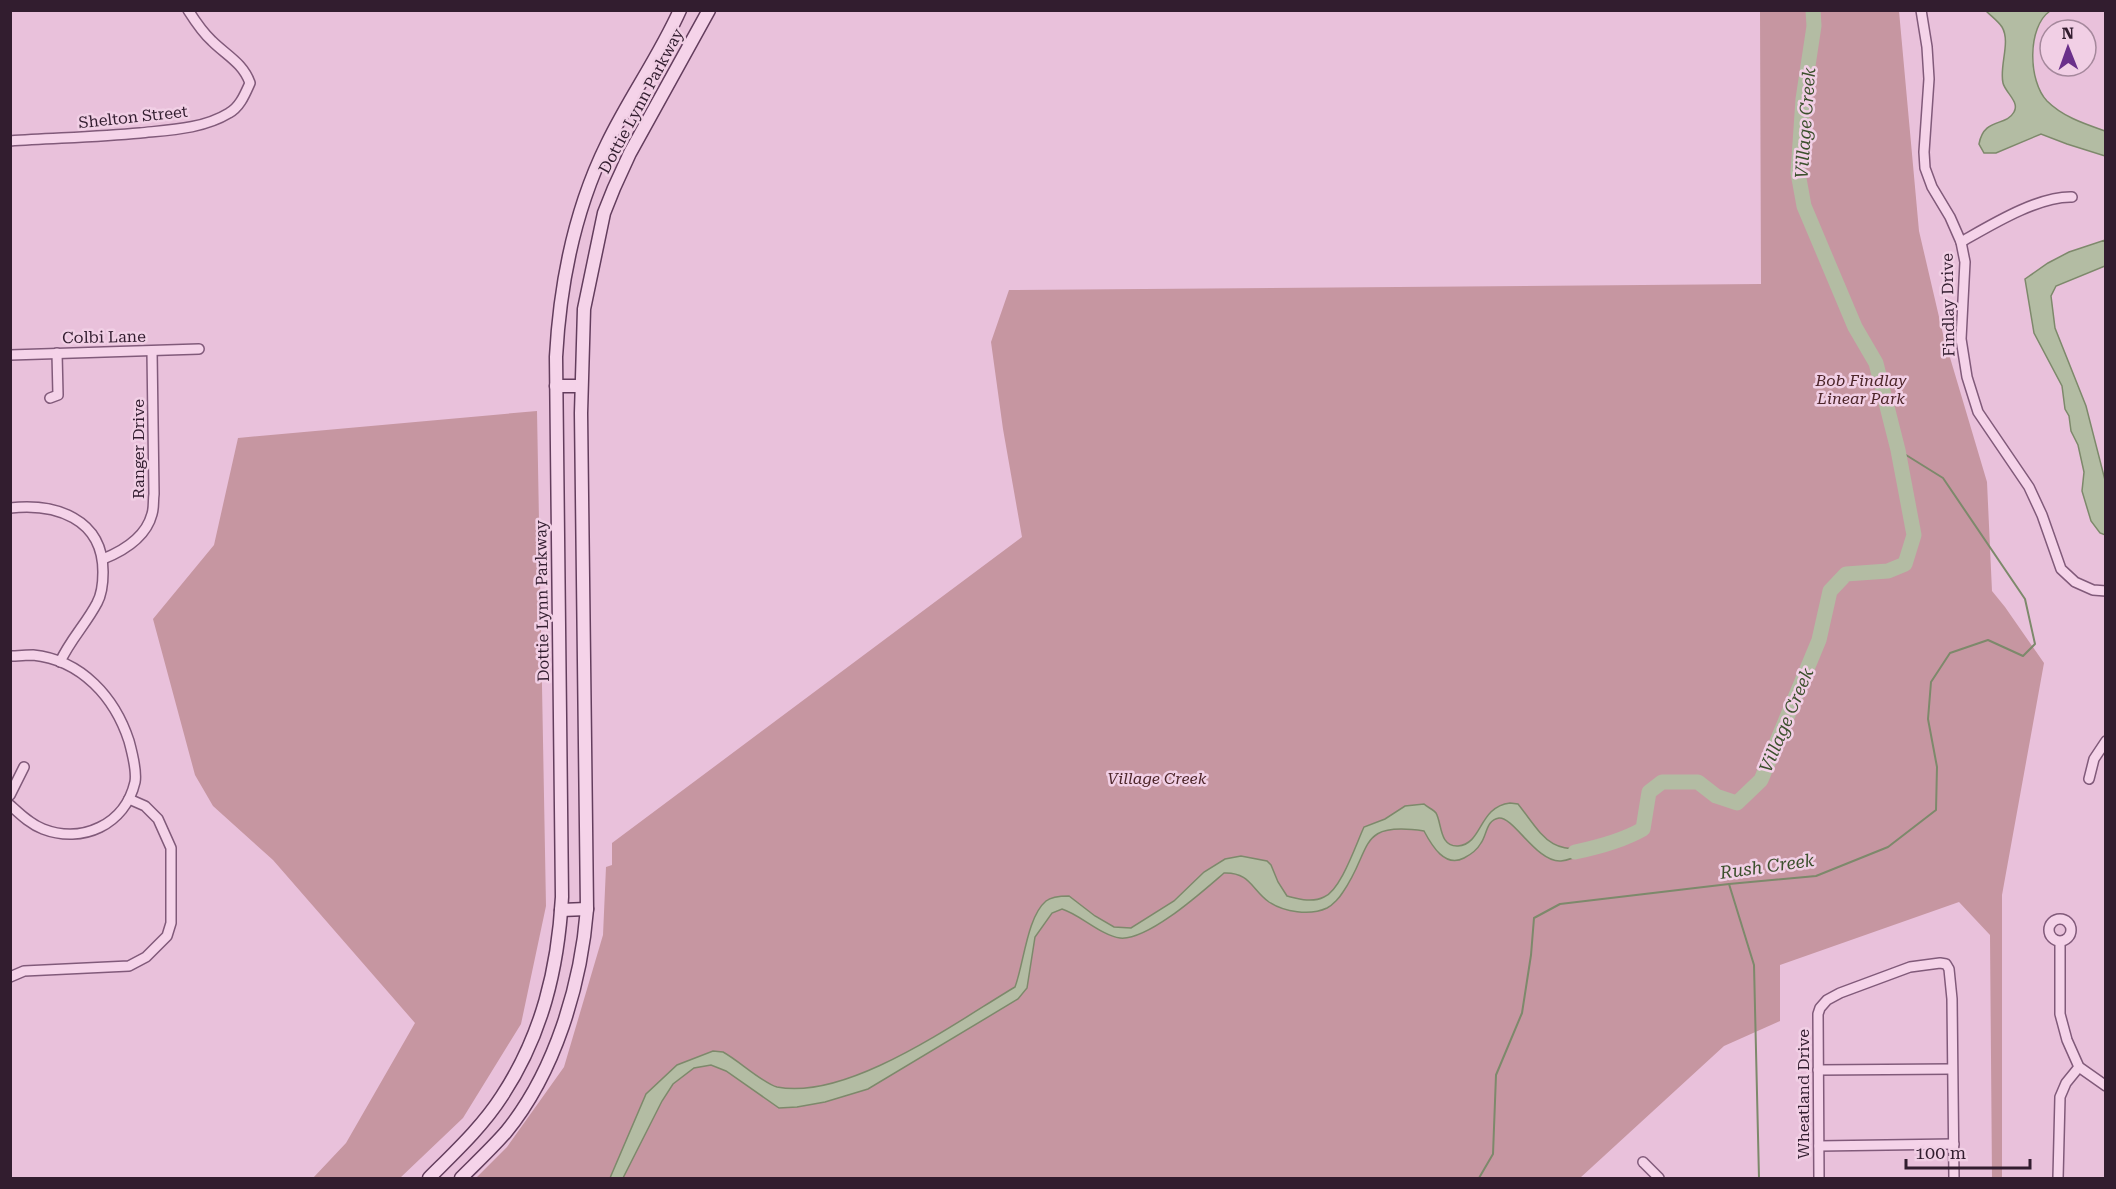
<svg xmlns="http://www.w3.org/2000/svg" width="2116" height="1189" viewBox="0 0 2116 1189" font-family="'Roboto Serif',serif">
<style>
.green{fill:#c696a1}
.water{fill:#b3bca3;stroke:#7d896b;stroke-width:1.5}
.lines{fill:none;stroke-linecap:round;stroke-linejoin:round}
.stream{stroke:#7d896b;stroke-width:2}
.river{stroke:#b3bca3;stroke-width:15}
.minor-casing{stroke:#815a7a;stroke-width:12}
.secondary-casing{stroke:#633d5d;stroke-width:15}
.minor{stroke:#f5d3e9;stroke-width:9}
.secondary{stroke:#f5d3e9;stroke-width:12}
.labels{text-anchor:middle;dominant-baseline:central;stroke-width:5;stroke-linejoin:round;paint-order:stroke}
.street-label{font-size:16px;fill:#321d2f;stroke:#f1cfe5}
.park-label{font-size:16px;font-style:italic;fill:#4c2529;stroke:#f1cfe5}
.water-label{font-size:18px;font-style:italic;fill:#3c502d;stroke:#f1cfe5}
</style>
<rect width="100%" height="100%" fill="#e9c1db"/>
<g class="green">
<path d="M1760 11H1899L1919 231 1943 334 1987 482 1992 591 2005 607 2044 663 2002 895V1178H1992L1990 935 1959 902 1780 965V1021L1724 1046 1580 1178H476L507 1147 564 1067 603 935 606 867 612 865V843L1022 537 1003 429 991 342 1009 290 1761 284Z"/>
<path d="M537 411 546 906 521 1024 463 1118 400 1178H313L346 1143 415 1023 273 860 213 806 195 775 153 619 214 545 238 438Z"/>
</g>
<g class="water">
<path d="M1986 11H2050C2027 27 2028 81 2047 101 2063 117 2085 124 2105 131V156L2067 144 2041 134 1996 153H1984L1979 144C1984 117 2006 127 2014 112 2020 102 2005 92 2003 83 1999 66 2011 42 2002 27 1998 21 1991 16 1986 11Z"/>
<path d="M2105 240V266L2056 286 2051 296 2055 328 2086 406 2105 480V535L2100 533 2091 521 2082 491 2084 472 2078 445 2071 431 2069 416 2065 409 2062 386 2034 333 2025 279 2048 263 2069 252Z"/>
<path d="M1510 803 1518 804C1544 837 1548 854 1595 848 1584 853 1573 860 1561 861 1537 863 1514 817 1499 818 1486 820 1487 835 1481 843 1477 850 1470 855 1464 858 1445 868 1432 846 1424 831 1356 821 1373 849 1343 892 1340 897 1333 905 1327 908 1310 916 1284 912 1269 902 1252 890 1250 872 1224 873 1203 891 1148 941 1120 938 1102 936 1079 914 1062 909L1052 913 1035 937 1027 988 1018 999 868 1089 825 1102 797 1107 779 1108 726 1071 711 1065 694 1068 673 1084 662 1101 623 1178H610L646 1094 677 1065 713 1051 723 1052C738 1060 764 1084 777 1087 848 1101 956 1022 1015 987 1024 963 1027 917 1046 901 1052 896 1062 896 1069 896L1095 916 1114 927 1131 928 1174 901 1204 872 1225 859 1241 856 1267 861 1271 865 1278 882 1287 896C1299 899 1312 903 1324 897 1341 890 1356 844 1364 827L1385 819 1405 806 1424 804C1427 807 1434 810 1436 813 1442 823 1439 847 1458 846 1483 844 1478 807 1510 803Z"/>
</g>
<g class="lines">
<g class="stream">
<path d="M1729 884 1754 965 1759 1178"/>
<path d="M1479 1178 1493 1154 1496 1075 1522 1013 1531 955 1534 918 1560 904 1729 884 1816 876 1888 847 1936 810 1937 767 1928 719 1931 682 1950 653 1988 640 2023 656 2035 644 2025 599 1943 478 1898 450"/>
</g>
<path class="river" d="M1575 852C1599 847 1622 841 1643 829L1649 792 1662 782H1698L1716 796 1737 803 1761 780 1819 640 1830 591 1846 574 1888 571 1905 564 1914 535 1898 450 1876 363 1855 327 1804 206 1798 173 1803 99 1814 26 1813 10"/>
<defs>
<g id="minor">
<path d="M1921 10 1927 47 1929 79 1924 152 1925 168 1932 187 1950 217 1961 242 1965 262 1961 339 1967 377 1978 412 2029 487 2042 515 2061 569 2075 582 2093 590 2106 591"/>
<path d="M10 141C54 138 97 137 140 133 169 130 203 129 229 113 240 107 245 94 250 83 243 63 226 55 212 41 202 32 195 21 188 10"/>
<path d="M1961 242C1991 225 2038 196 2072 197"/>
<path d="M10 355 199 349"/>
<path d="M50 398 58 395 57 353"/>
<path d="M10 508C55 503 103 518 103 572 103 581 102 594 97 603 86 624 70 640 60 662"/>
<path d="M103 559C123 551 146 537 152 514 154 508 153 501 154 494L152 351"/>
<path d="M10 656C18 656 26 655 33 655 82 660 115 698 129 741 132 752 137 771 135 782 125 825 82 844 43 829 30 824 20 814 10 805"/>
<path d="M2089 779 2094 759 2106 741"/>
<path d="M10 795 24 767"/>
<circle cx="2060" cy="930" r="11"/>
<path d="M2060 942V1014L2067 1040 2079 1067 2106 1086"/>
<path d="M10 977 24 971 129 966 146 957 167 936 171 923V848L158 819 145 806 129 799"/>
<path d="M1818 1070 1952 1069"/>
<path d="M1819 1146 1954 1144"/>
<path d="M1643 1162 1659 1178"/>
<path d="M1819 1178 1818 1014 1820 1008 1827 1000 1840 993 1910 967 1940 963 1946 964 1949 969 1952 999 1954 1178"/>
<path d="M2058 1178 2060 1097 2066 1083 2079 1067"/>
</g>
<g id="secondary">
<path d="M556 386H581"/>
<path d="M561 910 587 909"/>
<path d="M429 1178C455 1152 482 1127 502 1096 542 1035 558 969 562 897L556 357C560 283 574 211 607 144 629 98 659 57 680 10"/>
<path d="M461 1178C476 1163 492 1148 506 1132 555 1072 581 985 587 909L581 413 584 309 604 213 614 188 630 153 709 10"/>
</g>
</defs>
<use href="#minor" class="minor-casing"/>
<use href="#secondary" class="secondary-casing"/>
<use href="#minor" class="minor"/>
<use href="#secondary" class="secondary"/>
</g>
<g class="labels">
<g class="street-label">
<text transform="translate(641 101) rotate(-62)">Dottie Lynn Parkway</text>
<text transform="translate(133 117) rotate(-6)">Shelton Street</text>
<text transform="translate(1948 305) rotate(-91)">Findlay Drive</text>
<text transform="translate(104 337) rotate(-1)">Colbi Lane</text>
<text transform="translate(138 449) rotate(-90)">Ranger Drive</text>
<text transform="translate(542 601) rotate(-91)">Dottie Lynn Parkway</text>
<text transform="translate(1803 1094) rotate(-90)">Wheatland Drive</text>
</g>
<g class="park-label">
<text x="1861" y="380">Bob Findlay<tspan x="1861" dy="18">Linear Park</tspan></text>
<text x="1157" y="778">Village Creek</text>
</g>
<g class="water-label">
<text transform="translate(1805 123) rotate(-86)">Village Creek</text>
<text transform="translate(1786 720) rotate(-67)">Village Creek</text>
<text transform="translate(1767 866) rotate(-8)">Rush Creek</text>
</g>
</g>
<rect width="2116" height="1189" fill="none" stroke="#321d2f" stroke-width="24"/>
<g transform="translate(2068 48) rotate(359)"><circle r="28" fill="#f1cfe5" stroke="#a5889c" stroke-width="1.5"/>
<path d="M0-4.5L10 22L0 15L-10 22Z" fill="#6a2f8a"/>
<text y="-9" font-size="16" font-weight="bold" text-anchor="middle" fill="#321d2f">N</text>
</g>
<path d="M1906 1159v9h124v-9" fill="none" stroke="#321d2f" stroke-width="3"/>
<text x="1915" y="1159" font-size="18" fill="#321d2f" stroke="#f1cfe5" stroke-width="4.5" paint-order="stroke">100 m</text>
</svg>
